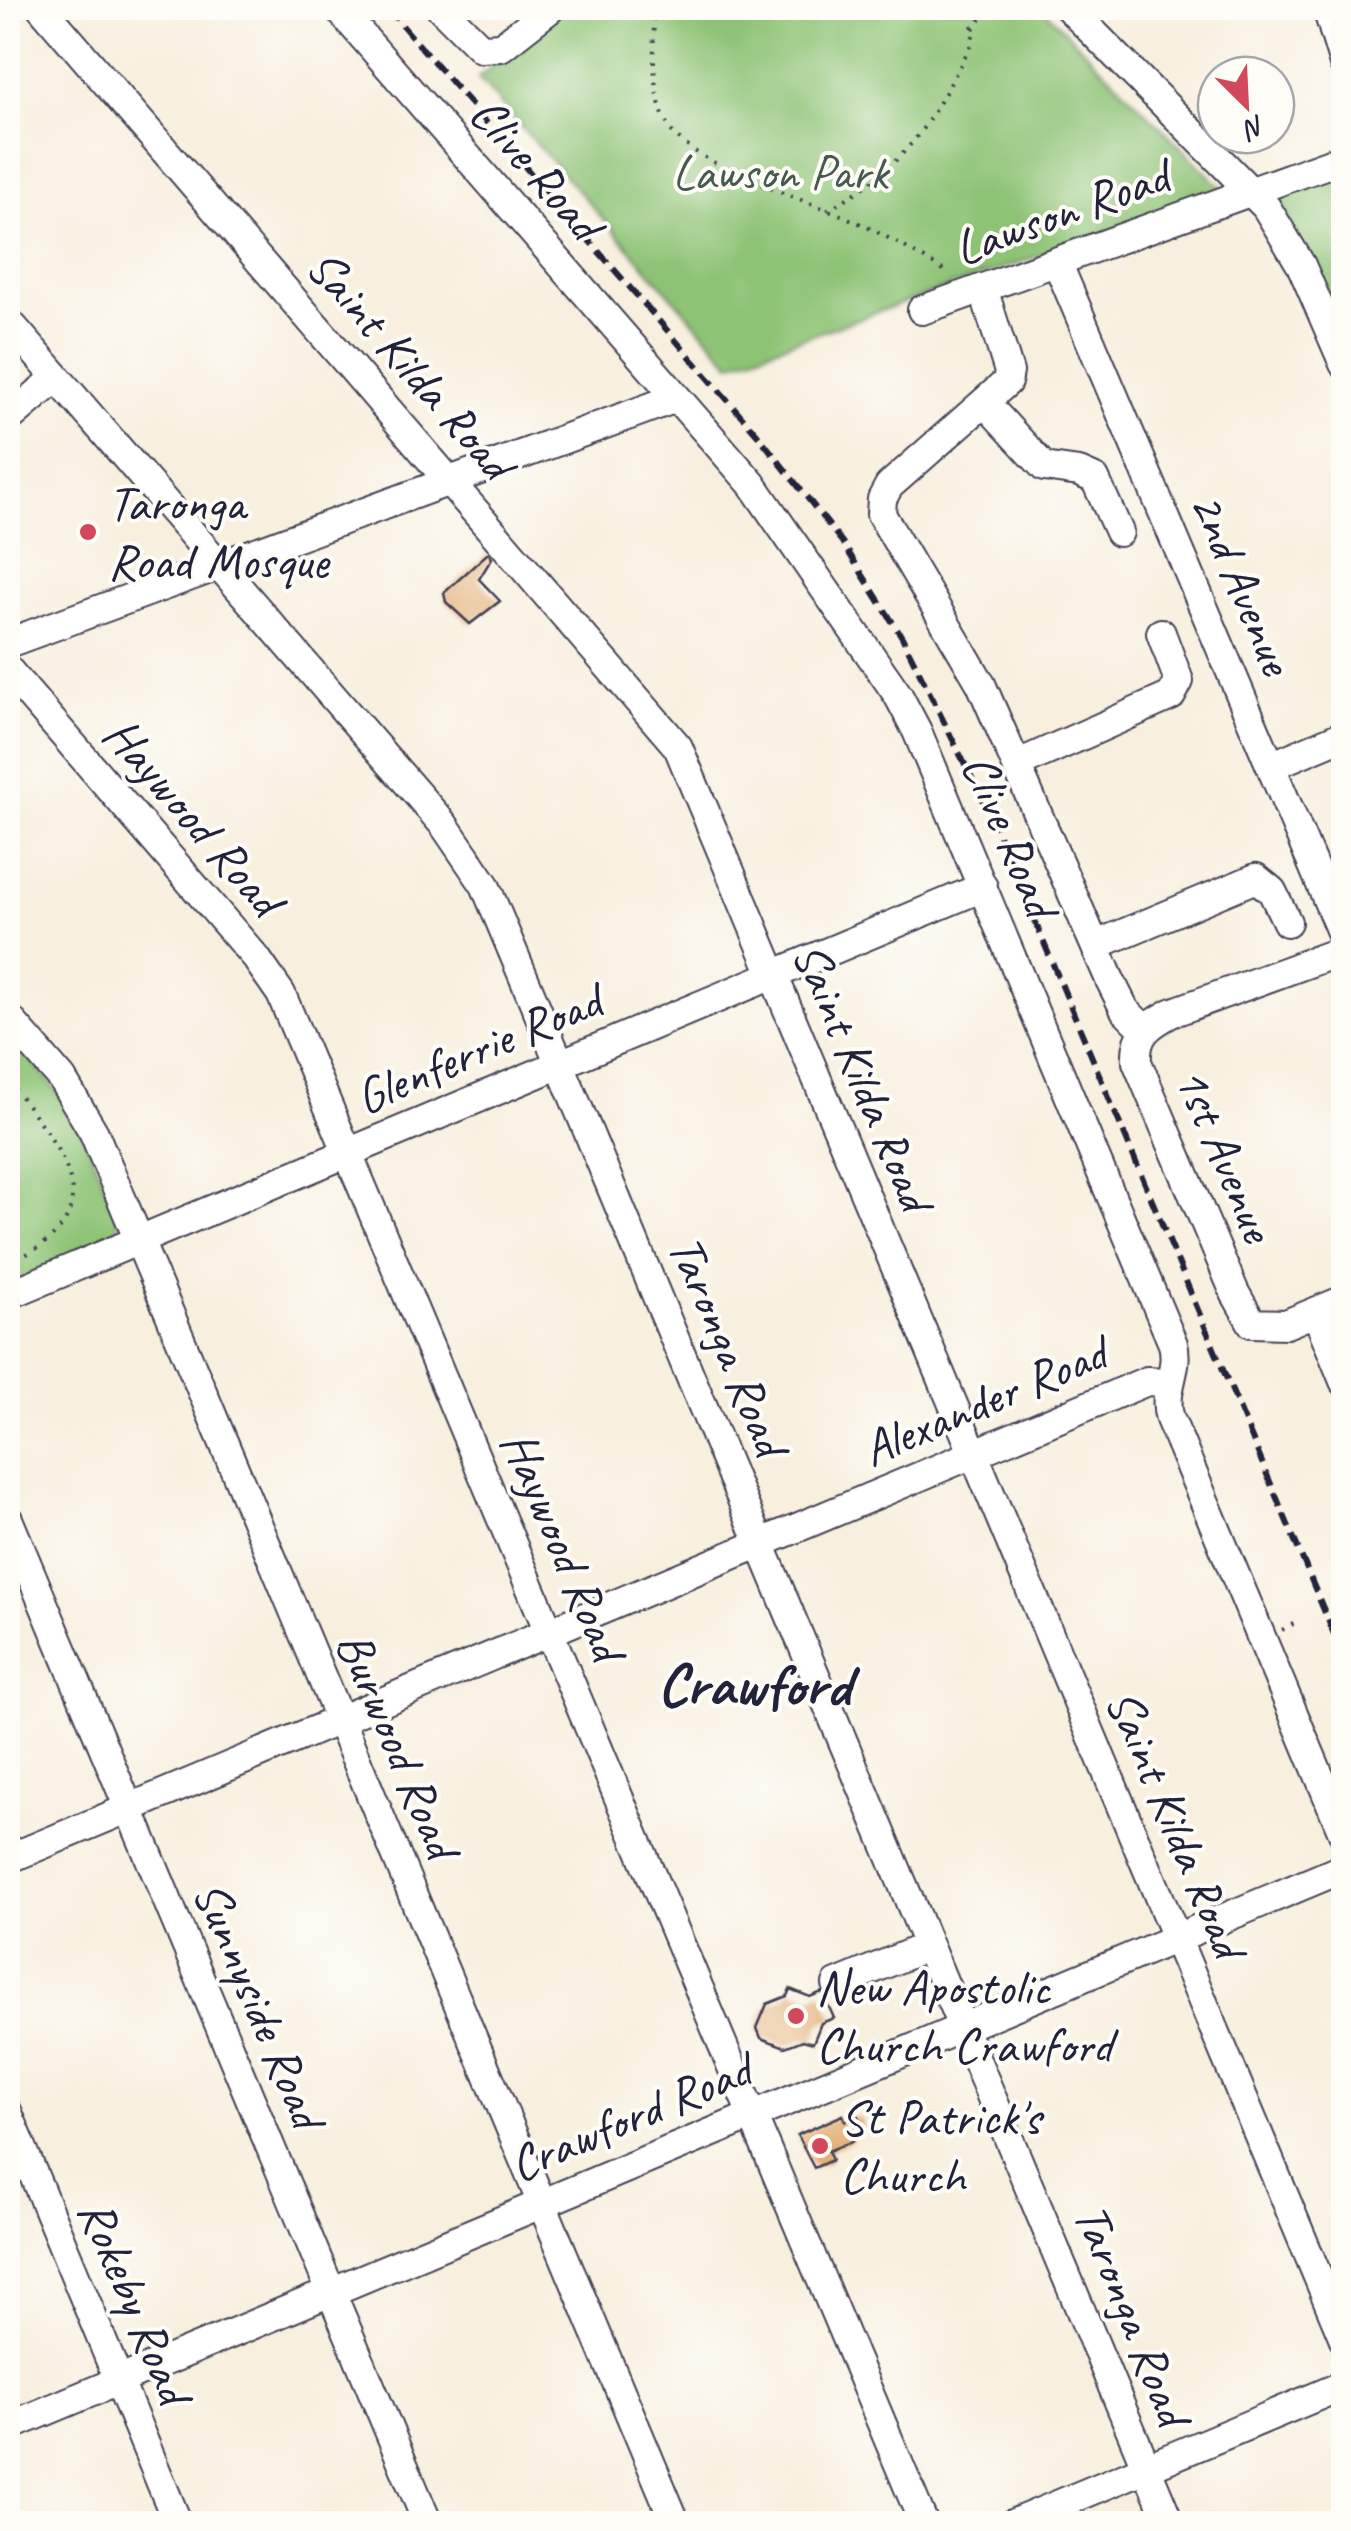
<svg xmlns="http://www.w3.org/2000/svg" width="1351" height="2531" viewBox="0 0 1351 2531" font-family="Caveat,sans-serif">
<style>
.green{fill:#8dc375;stroke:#587258;stroke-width:2.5}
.building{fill:#e3ac71}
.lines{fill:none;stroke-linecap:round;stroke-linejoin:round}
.minor-casing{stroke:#424153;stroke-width:32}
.path{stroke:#424153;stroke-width:4;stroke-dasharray:2.5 8;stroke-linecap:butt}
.minor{stroke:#fff;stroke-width:28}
.rail{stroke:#22223b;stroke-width:6;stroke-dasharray:15 8;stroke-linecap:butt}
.poi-dot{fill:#d1495b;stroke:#fdfcf7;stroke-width:4}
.labels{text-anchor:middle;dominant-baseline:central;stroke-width:8;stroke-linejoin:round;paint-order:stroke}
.street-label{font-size:50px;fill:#22223b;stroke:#fdfcf7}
.park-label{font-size:50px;fill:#475a4f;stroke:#fdfcf7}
.poi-label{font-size:50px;fill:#22223b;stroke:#fdfcf7;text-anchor:start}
.district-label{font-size:60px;font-weight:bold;fill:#22223b;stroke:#fdfcf7}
</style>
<rect width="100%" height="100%" fill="#fdfcf7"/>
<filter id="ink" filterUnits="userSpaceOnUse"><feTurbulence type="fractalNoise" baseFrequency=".01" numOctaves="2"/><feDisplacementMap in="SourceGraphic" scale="20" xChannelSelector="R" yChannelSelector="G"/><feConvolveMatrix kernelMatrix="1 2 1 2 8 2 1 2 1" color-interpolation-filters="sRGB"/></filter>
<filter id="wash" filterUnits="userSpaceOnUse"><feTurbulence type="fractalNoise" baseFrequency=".0048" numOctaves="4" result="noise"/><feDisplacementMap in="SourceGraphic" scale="40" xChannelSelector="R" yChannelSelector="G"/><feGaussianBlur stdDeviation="2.25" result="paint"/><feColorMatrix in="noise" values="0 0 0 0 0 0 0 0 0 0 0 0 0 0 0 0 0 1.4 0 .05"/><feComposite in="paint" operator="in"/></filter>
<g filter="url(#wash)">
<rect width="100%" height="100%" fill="#f8efde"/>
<g class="green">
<path d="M562 8H1042L1225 191 731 363 478 78Z"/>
<path d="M1343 169V340L1280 202 1283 192Z"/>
<path d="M8 1031 74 1112 120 1222 116 1235 8 1285Z"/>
</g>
<g id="blocks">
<g class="building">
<path d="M488 553 492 558 479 579 500 601 470 624 446 602 444 593Z"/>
<path d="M790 1989 810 1997 822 1992 824 1996 834 2018 821 2023 813 2043 803 2040 785 2047 761 2038 757 2028 767 2004 787 1996Z"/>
<path d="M843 2115 845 2121 859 2116 865 2130 851 2136 853 2141 828 2151 832 2160 814 2168 797 2135Z"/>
</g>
</g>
</g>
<g filter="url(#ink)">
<use href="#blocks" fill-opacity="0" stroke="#424153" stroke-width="2.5"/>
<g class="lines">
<defs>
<g id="minor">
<path d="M42 8 678 747 1344 2339"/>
<path d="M338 8 752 484 898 695 917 731 1173 1344C1180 1370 1161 1391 1170 1419L1344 1835"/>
<path d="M441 8 481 48 501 47 551 8"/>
<path d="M1069 8 1266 207 1301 265 1344 364"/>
<path d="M1327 8 1344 64"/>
<path d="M1057 262 1344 939"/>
<path d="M983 288 1009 372 1007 382 889 486 882 499 881 514 981 684 1110 980 1125 1010 1145 1030"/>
<path d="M922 310 1344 158"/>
<path d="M8 321 444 825 485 885 1170 2524"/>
<path d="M986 404 1044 467 1079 472 1095 479 1119 532"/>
<path d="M8 419 56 378"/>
<path d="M8 643 676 398"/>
<path d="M8 670 256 958 281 994 924 2524"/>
<path d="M1018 764 1171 696 1179 681 1161 633"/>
<path d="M1271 766 1344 735"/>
<path d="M1096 945 1256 878 1272 891 1287 922"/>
<path d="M1344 950 1171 1013C1149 1025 1135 1034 1137 1062L1235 1293 1252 1323 1286 1324 1344 1300"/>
<path d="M8 1017 62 1079 94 1133 676 2524"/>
<path d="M8 1295 983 887"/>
<path d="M1316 1312 1344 1381"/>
<path d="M8 1519 428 2524"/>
<path d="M8 1859 1147 1381 1167 1382"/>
<path d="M837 1984 928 1946"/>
<path d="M8 2113 178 2524"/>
<path d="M8 2427 1344 1868"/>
<path d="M1012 2524 1344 2385"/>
</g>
</defs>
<use href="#minor" class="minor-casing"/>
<g class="path">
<path d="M654 8C654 43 650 98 670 129 693 164 801 199 841 215 879 231 915 253 950 274"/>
<path d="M973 29 989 8"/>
<path d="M827 210C908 165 928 126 970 47L974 32 967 8"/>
<path d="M8 1080C59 1148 122 1215 8 1263"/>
<path d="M1282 1630 1300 1620"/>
</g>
<use href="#minor" class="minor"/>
<path class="rail" d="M387 8 758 435 842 542 902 637 992 819 1344 1658"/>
</g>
</g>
<g class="poi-dot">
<circle cx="88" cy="532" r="10"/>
<circle cx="796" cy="2016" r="10"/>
<circle cx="820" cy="2146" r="10"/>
</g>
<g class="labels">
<g class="street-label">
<text transform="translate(536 168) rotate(49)">Clive Road</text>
<text transform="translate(1061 212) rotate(-20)">Lawson Road</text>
<text transform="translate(410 364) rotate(49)">Saint Kilda Road</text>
<text transform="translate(1242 583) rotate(67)">2nd Avenue</text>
<text transform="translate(193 816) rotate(49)">Haywood Road</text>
<text transform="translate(1010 835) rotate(67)">Clive Road</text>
<text transform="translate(478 1049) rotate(-23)">Glenferrie Road</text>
<text transform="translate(863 1076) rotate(67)">Saint Kilda Road</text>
<text transform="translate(1225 1154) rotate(67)">1st Avenue</text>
<text transform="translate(728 1345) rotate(67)">Taronga Road</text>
<text transform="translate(984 1401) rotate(-23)">Alexander Road</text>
<text transform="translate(563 1545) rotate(67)">Haywood Road</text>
<text transform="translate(398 1744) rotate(67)">Burwood Road</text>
<text transform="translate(1176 1823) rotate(67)">Saint Kilda Road</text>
<text transform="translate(259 2004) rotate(67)">Sunnyside Road</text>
<text transform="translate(630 2117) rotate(-23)">Crawford Road</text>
<text transform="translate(135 2301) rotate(67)">Rokeby Road</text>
<text transform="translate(1132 2314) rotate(68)">Taronga Road</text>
</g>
<g class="park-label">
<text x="780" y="172">Lawson Park</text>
</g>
<g class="poi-label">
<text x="108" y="503">Taronga<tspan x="108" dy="58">Road Mosque</tspan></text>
<text x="816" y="1987">New Apostolic<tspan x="816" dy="58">Church Crawford</tspan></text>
<text x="840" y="2117">St Patrick's<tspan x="840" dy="58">Church</tspan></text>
</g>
<g class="district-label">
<text x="754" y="1685">Crawford</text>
</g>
</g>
<rect width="1351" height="2531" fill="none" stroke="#fdfcf7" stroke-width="40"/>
<g transform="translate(1246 105) rotate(156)"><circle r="48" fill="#fdfcf7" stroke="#a5a5ac" stroke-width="2.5"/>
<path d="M0-8L18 38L0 25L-18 38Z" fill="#d1495b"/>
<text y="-15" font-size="28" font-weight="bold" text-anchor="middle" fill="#22223b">N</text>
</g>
</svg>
